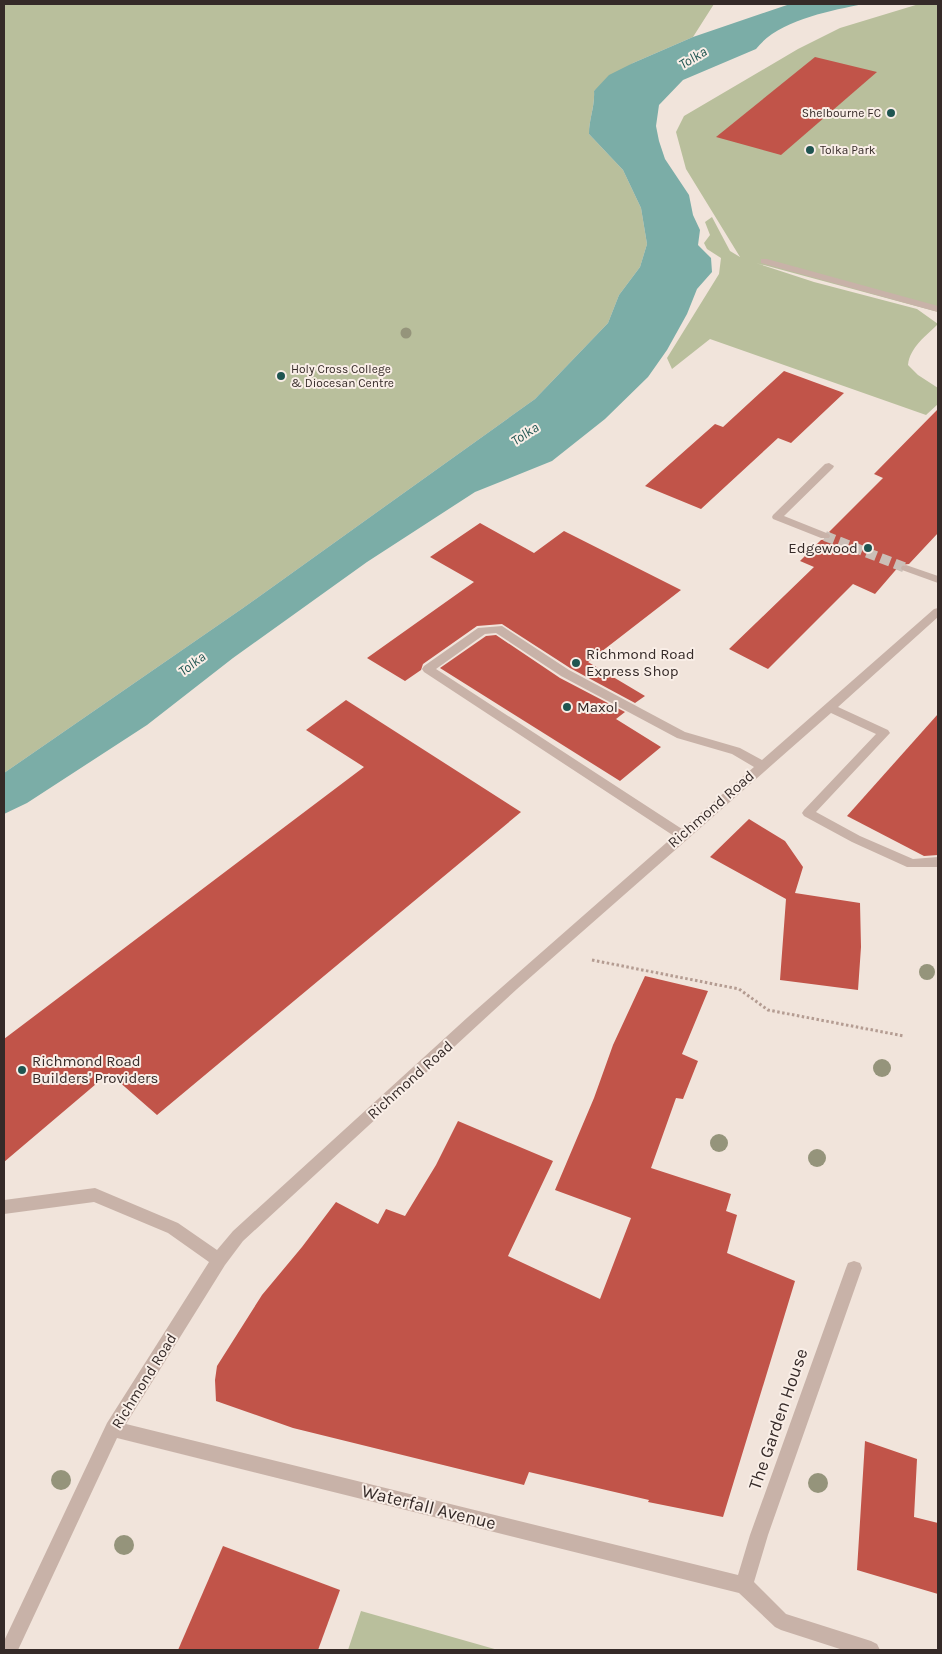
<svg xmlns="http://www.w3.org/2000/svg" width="942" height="1654" viewBox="0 0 942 1654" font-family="Karla,sans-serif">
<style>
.green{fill:#b9bf9c}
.water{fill:#7bada7}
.building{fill:#c15449}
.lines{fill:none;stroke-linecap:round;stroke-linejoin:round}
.minor-tunnel{stroke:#cbbfb7;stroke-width:10;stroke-dasharray:10 5;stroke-linecap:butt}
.path{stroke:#b49c92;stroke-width:3;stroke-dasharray:2.5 2.5;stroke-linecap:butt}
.minor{fill:#c8b2a8;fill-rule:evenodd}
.tree{fill:#95947b}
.poi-dot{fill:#1f5551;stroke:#f9eee7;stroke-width:2}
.labels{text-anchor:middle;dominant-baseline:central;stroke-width:4;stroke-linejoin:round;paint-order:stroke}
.far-poi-label{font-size:12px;fill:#352a28;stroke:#f9eee7;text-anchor:start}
.far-water-label{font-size:14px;font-style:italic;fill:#1f5551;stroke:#f9eee7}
.poi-label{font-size:15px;fill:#352a28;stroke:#f9eee7;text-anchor:start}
.street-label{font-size:15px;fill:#352a28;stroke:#f9eee7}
.near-street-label{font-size:18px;fill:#352a28;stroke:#f9eee7}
</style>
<rect width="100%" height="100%" fill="#f1e4db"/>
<g class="green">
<path d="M4 4H714L693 37 633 63 594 91C595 106 589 119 589 134L623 170 641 208 647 244 640 267 619 295 608 323 535 399 243 608 4 773Z"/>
<path d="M919 4H938V312L756 263 814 282 917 309 938 324C926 336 910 347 908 365L918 375 938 388V404L926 415 710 339 672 369 667 358 719 274 721 258 707 249 704 243 710 235 705 222 712 217 730 251 740 257 686 169 676 132 684 116 798 49 840 28Z"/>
<path d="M361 1611 498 1650H348Z"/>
</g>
<path class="water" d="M790 4H863C830 11 778 20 756 49L683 80 659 105 656 126 659 141 665 159 689 195 693 215 700 230 698 245 711 258 712 272 697 289 687 314 667 350 648 377 605 419 552 461 475 492 367 562 233 658 147 725 27 803 4 814V773L243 608 535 399 608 323 619 295 640 267 647 244 641 208 623 170 589 134C589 119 595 107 594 91L609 75 633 63 693 37Z"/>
<g class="building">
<path d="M815 57 877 72 781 155 716 137Z"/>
<path d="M784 371 844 393 791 443 778 438 701 509 645 486 715 424 723 427Z"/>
<path d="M938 409V533L909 564 900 565 875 594 853 584 768 669 729 649 814 567 800 561 821 540 831 539 832 535 829 532 883 478 874 474Z"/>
<path d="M480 523 534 553 564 531 681 590 588 662 645 696 635 703 570 668 502 624 477 626 423 664 421 670 405 681 367 658 474 582 430 557Z"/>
<path d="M496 635 560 678 625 712 616 719 661 747 620 781 440 668 486 636Z"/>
<path d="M346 700 521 812 157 1115 109 1073 4 1162V1039L364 767 306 730Z"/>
<path d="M938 714V855L924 856 847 816Z"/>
<path d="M749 819 785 841 803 867 795 893 860 903 861 947 858 990 780 980 786 899 710 857Z"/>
<path d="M645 976 708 991 682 1054 698 1061 683 1099 676 1098 651 1168 731 1194 726 1211 737 1215 727 1253 795 1281 723 1517 648 1502 649 1500 529 1472 524 1485 293 1428 216 1401 215 1380 217 1366 262 1295 302 1247 336 1202 378 1224 386 1209 405 1216 436 1165 458 1121 553 1161 508 1256 600 1299 631 1218 555 1190 594 1098 613 1045Z"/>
<path d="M865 1441 917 1459 914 1517 938 1523V1594L857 1570Z"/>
<path d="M223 1546 340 1590 318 1650H178Z"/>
</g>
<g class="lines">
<path class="minor-tunnel" d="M825 536 906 568"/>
<path class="path" d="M592 960 739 989 768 1010 904 1036"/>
<g class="minor">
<path d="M761 259H767L938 306V312L761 263Z"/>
<path d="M829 463 834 466 833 468 784 516 829 534 830 536 829 538H821L773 519 772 517 773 515 825 464Z"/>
<path d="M906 565 938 576V583L902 570 901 568 902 566Z"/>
<path d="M938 608V617L838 707 888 730 890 733 816 812 860 836 913 859 938 857V867H907L852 842 804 816 802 813 804 810 876 734 831 713 517 989 243 1241 225 1265 126 1424 738 1575 750 1535 846 1268 848 1263 854 1261 860 1263 862 1268 768 1535 754 1582 786 1614 871 1641 877 1644 880 1650H843L781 1630 775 1627 739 1593 117 1438 18 1650H4V1641L107 1423 209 1262 168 1233 94 1202 4 1214V1200L95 1188 178 1223 217 1250 233 1231 468 1017 674 836 424 672 422 669 424 666 478 628 502 626 569 670 685 732 740 748 762 760 934 609ZM496 633 561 676 677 738 732 754 754 767 682 829 436 669 485 634Z"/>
</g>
</g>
<g class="tree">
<circle cx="406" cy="333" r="5.5"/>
<circle cx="927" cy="972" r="8"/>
<circle cx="882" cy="1068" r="9"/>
<circle cx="719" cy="1143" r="9"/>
<circle cx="817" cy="1158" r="9"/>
<circle cx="61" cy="1480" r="10"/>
<circle cx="818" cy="1483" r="10"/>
<circle cx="124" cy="1545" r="10"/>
</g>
<g class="poi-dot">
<circle cx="891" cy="113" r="5"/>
<circle cx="810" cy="150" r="5"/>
<circle cx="281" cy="376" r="5"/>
<circle cx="868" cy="548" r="5"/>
<circle cx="576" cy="663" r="5"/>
<circle cx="567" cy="707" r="5"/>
<circle cx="22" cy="1070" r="5"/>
</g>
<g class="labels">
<g class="far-poi-label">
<text x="881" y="113" text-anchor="end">Shelbourne FC</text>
<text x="820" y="150">Tolka Park</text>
<text x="291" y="369">Holy Cross College<tspan x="291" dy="14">&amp; Diocesan Centre</tspan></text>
</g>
<g class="far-water-label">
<text transform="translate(693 58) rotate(-31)">Tolka</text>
<text transform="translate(525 434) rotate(-33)">Tolka</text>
<text transform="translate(192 664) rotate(-37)">Tolka</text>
</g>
<g class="poi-label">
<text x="858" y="548" text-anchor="end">Edgewood</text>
<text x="586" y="654">Richmond Road<tspan x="586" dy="17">Express Shop</tspan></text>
<text x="577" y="707">Maxol</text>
<text x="32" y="1061">Richmond Road<tspan x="32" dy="17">Builders' Providers</tspan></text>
</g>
<g class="street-label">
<text transform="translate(711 809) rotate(-41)">Richmond Road</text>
<text transform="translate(410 1080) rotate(-42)">Richmond Road</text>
<text transform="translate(144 1381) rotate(-58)">Richmond Road</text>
</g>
<g class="near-street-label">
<text transform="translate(778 1419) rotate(-71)">The Garden House</text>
<text transform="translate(429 1507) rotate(14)">Waterfall Avenue</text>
</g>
</g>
<rect width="942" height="1654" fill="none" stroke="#352a28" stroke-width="10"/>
</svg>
